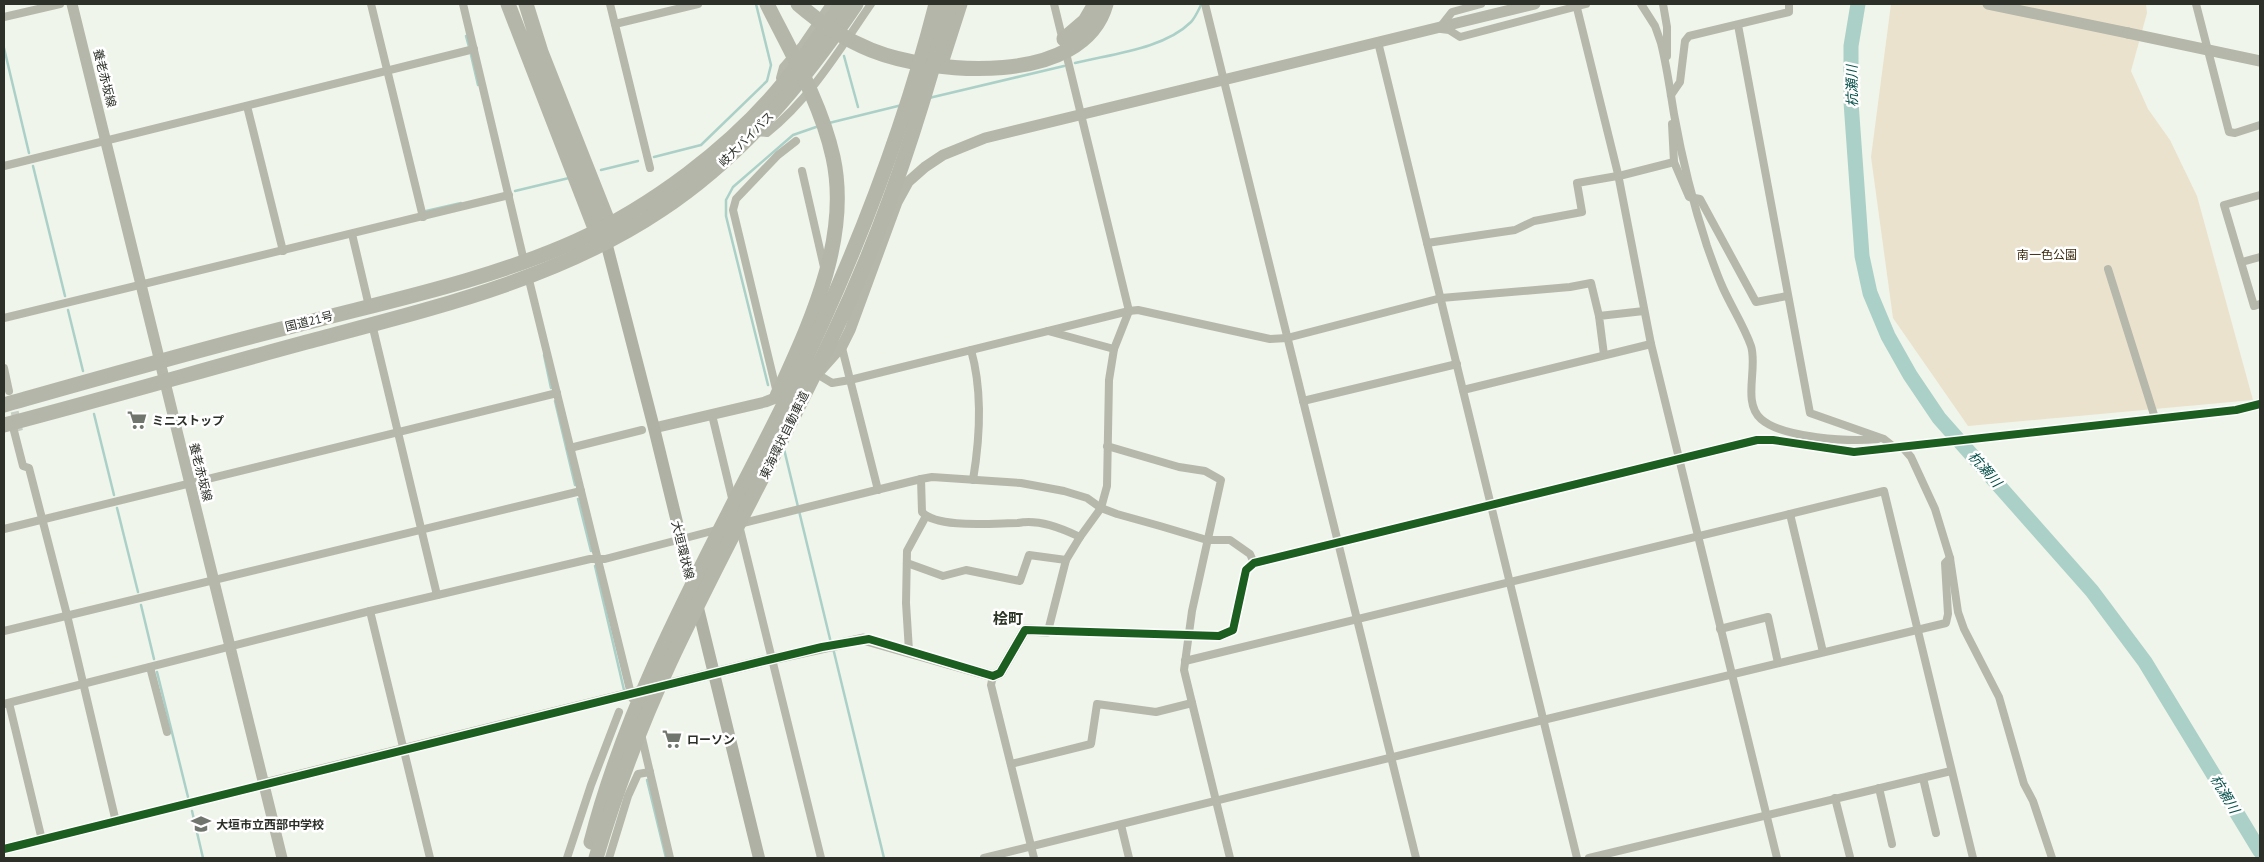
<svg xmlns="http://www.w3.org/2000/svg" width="2264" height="862" viewBox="0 0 2264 862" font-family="'PT Sans','Noto Sans JP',sans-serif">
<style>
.green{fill:#ebe2cd}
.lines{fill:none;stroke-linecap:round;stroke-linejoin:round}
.stream{stroke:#abd0c8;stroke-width:2.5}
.river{stroke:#abd0c8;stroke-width:15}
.street-tunnel{stroke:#c8cec3;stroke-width:8;stroke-dasharray:8 4;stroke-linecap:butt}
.street{stroke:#b6b8ac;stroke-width:8}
.secondary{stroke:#b4b7a9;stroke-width:11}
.primary{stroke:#aeb1a3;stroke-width:12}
.highway{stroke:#b4b6a9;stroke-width:15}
.secondary-bridge{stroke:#b4b7a9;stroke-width:11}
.highway-bridge{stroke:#b4b6a9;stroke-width:15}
.cycleway-casing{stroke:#fff;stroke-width:11}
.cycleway{stroke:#1b5e20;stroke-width:8}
.labels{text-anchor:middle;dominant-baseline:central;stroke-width:5;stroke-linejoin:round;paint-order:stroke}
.street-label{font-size:12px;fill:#2c3029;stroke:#fff}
.park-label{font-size:12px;fill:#3b290c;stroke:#fff}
.poi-label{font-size:12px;font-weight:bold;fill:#2c3029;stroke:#fff;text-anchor:start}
.water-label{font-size:14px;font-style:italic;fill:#06514b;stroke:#fff}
.quarter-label{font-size:15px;font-weight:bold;fill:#2c3425;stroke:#fff}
</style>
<rect width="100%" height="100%" fill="#eff5ea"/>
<path class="green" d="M1891 4H2146L2147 13 2131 71 2148 109 2170 140 2197 196 2253 400 1968 426 1893 318 1871 157Z"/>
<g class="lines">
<g class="stream">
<path d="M466 36 469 47"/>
<path d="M4 48 29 153"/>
<path d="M471 55 478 85"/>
<path d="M844 56 858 107"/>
<path d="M1075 63C1111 54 1164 49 1191 22 1195 18 1198 11 1201 5"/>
<path d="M929 98 1064 66"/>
<path d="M829 123 902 105"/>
<path d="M654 157 701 145 767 81 771 65 756 4"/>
<path d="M33 166 65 296"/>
<path d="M601 170 638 161"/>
<path d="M515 191 569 178"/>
<path d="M426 211 461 203"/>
<path d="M68 310 83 371"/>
<path d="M544 355 551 388"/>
<path d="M768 385 726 216V200L733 187 793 135 819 126"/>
<path d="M555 401 575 485"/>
<path d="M94 414 114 495"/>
<path d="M784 449 831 643"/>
<path d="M578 499 591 551"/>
<path d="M117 508 138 592"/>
<path d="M595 566 624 690"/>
<path d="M141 605 154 659"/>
<path d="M833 648 884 858"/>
<path d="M157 672 188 797"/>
<path d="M647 780 666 858"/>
<path d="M192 811 203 858"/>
</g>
<path class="river" d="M1858 4 1851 46V102L1862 256 1870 293 1888 336 1910 375 1939 418 2092 591 2145 662 2260 851"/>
<path class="street-tunnel" d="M12 400 19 431"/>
<g class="street">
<path d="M371 4 423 217"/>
<path d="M463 4 524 261"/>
<path d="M610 4 650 168"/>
<path d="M1054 4 1129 311 1114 349 1109 380 1107 486 1101 508 1080 537 1066 560 1048 631 1219 636 1233 630 1246 570 1254 563 1757 440H1773L1854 452 2236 410 2260 404"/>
<path d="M1205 4 1416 858"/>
<path d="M1576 4 1618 174 1651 344 1777 858"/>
<path d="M1641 4 1655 26 1661 43C1667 67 1670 90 1674 114 1682 159 1693 203 1707 246 1712 260 1717 275 1723 288 1732 308 1744 326 1751 346 1758 368 1742 402 1761 419 1782 438 1850 442 1878 439"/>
<path d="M1663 4 1667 27V56"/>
<path d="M2196 4 2229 132 2235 133 2260 125"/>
<path d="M4 17 60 4"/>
<path d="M615 24 698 4"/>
<path d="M1738 25 1810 413 1884 439 1894 447"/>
<path d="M1441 26 1452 12 1481 4"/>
<path d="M1441 29 1449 30 1460 37 1586 4"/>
<path d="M1378 42 1577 858"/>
<path d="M782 83 780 78 783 67 802 45 830 4"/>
<path d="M1671 95 1680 82 1685 41 1689 36 1789 12V4"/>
<path d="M247 106 283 251"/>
<path d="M1672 124 1674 162 1689 197 1700 199 1756 302 1787 296"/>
<path d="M755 132 767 133C810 99 840 49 871 4"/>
<path d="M4 166 474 49"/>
<path d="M802 171 824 267"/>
<path d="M2260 195 2224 205 2254 306 2260 304"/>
<path d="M352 234 369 306"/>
<path d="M1427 243 1515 230 1534 221 1582 212 1577 183 1623 175 1674 162"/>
<path d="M2242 262 2260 257"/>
<path d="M2108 269 2155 418"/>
<path d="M528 276 632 698"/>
<path d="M4 318 509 195"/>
<path d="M372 324 437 595"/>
<path d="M1048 331 1114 349"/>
<path d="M841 344 878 490"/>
<path d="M971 350C983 392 980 438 973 480"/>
<path d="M1604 355 1599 316 1644 311"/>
<path d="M4 368 9 391"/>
<path d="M817 374 832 383 850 380 1129 311 1138 310 1270 339 1287 338 1441 298 1570 287 1591 283 1599 316"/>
<path d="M1463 390 1651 344"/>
<path d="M777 393 733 210 736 199 778 155 796 141"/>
<path d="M1303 401 1457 364"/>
<path d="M712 415 733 502"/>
<path d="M12 423 23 466 29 468 67 615 116 822"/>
<path d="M1107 446 1179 467 1205 471 1221 480 1192 611 1184 670 1230 858"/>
<path d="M570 448 642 430"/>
<path d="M1903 448 1911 457 1935 509 1950 558 1958 612 1964 629 1999 697 2024 784 2033 801 2052 858"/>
<path d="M921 479 922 512C937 529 995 523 1018 523 1039 519 1061 528 1080 537"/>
<path d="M1790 514 1823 652"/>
<path d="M739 524 921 479 932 477 1021 483 1064 491 1087 498 1101 508 1117 514 1160 526 1207 540H1230L1250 554 1254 563"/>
<path d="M739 525 821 858"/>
<path d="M4 529 557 393"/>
<path d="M907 563 943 576 966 570 1020 581 1029 555 1066 560"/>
<path d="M370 611 430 858"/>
<path d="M1720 629 1768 617 1778 663"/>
<path d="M4 631 581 491"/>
<path d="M909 651 906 603 907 551 926 516"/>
<path d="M1185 661 1884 491 1973 858"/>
<path d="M150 667 167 732"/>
<path d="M993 676 991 685 1034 858"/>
<path d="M9 703 42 840"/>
<path d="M4 704 370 611 590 559H605L720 529"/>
<path d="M641 734 670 858"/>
<path d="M1011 764 1091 744 1097 704 1156 712 1192 703"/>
<path d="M1923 778 1936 833"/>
<path d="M1879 788 1892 844"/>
<path d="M1835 798 1850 857"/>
<path d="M1121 825 1129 858"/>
<path d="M4 849 264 784"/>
<path d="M567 858 591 785 619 712"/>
<path d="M609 858 628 796 638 774 650 772"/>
<path d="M984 858 1543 720 1946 623 1948 614 1945 563 1950 558"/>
<path d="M1589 858 1951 771"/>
</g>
<g class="secondary">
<path d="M72 4 282 858"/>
<path d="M1988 4 2128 33"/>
<path d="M818 373 842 346 850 330 897 202 908 182 925 167 943 155 985 138 1535 4"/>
<path d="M654 428 765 402 783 395"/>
<path d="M264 784 772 659 863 639 993 676 1000 673 1025 630 1048 631"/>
</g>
<path class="primary" d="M606 242 654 428 759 858"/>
<g class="highway">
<path d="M508 4 596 231 606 242 609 224 541 52 526 4"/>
<path d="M942 60 960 4"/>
<path d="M4 405C103 377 201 349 301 324 393 300 489 280 576 241 651 207 730 148 782 85 803 59 823 31 842 4"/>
<path d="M4 425C104 399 203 370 303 343 425 310 555 281 661 210 741 157 803 83 856 4"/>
</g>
<path class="secondary-bridge" d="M2128 33 2260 61"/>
<g class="highway-bridge">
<path d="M767 4C791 52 821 103 833 157 851 239 810 323 777 396"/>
<path d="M798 4C820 23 844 39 871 50 933 75 1083 87 1106 4"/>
<path d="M1064 39 1085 21 1095 4"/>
<path d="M591 842C631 686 715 544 786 400 848 273 901 141 936 4"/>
<path d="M596 858C616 791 640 726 670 662 722 551 782 444 834 333 884 228 921 116 950 4"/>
</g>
<defs>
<path id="cycleway" d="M4 849 772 659 822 647 869 639 993 676 1000 673 1025 630 1219 636 1233 630 1246 570 1254 563 1757 440H1773L1854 452 2236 410 2260 404"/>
</defs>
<use href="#cycleway" class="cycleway-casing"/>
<use href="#cycleway" class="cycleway"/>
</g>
<defs>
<symbol id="supermarket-bare" viewBox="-9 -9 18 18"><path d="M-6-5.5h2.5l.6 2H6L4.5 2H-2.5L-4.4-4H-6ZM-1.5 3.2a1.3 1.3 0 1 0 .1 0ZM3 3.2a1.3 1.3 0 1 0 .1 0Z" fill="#70756d" stroke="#fff" stroke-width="2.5" paint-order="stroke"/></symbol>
<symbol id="school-bare" viewBox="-9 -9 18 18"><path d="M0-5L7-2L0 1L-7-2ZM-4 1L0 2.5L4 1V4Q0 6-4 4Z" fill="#70756d" stroke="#fff" stroke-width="2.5" paint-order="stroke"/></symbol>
</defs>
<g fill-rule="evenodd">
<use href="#supermarket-bare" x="123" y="406" width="28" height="28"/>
<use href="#supermarket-bare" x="658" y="725" width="28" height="28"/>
<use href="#school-bare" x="187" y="810" width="28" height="28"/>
</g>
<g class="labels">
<g class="street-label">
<text transform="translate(105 78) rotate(76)">養老赤坂線</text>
<text transform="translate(746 139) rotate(-45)">岐大バイパス</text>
<text transform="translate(309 321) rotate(-14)">国道21号</text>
<text transform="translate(784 435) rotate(-64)">東海環状自動車道</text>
<text transform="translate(201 472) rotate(76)">養老赤坂線</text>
<text transform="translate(683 550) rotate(76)">大垣環状線</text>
</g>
<g class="park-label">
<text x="2047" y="254">南一色公園</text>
</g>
<g class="poi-label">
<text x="152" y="420">ミニストップ</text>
<text x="687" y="739">ローソン</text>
<text x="216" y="824">大垣市立西部中学校</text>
</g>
<g class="water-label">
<text transform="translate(1852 86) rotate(-91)">杭瀬川</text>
<text transform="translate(1985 469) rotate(49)">杭瀬川</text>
<text transform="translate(2225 794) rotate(59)">杭瀬川</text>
</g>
<g class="quarter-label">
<text x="1008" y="618">桧町</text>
</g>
</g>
<rect width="2264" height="862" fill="none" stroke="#2c3029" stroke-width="10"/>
</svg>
